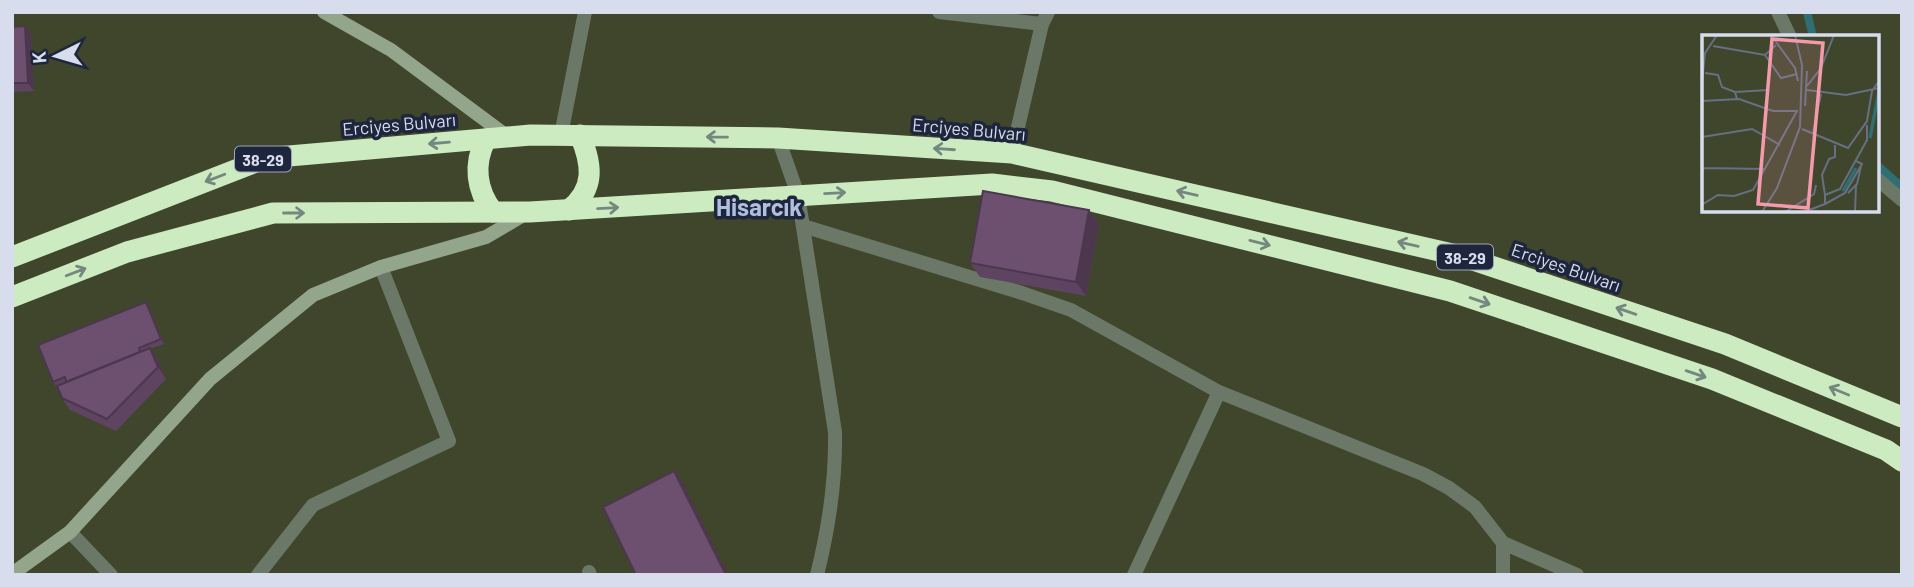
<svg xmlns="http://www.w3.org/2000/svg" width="1914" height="587" viewBox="0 0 1914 587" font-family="Barlow,sans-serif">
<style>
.green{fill:#40462c;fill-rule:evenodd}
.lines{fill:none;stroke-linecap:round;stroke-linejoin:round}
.stream{stroke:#2f6e73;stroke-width:8}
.street{stroke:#6c7867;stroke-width:14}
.secondary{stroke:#93a68c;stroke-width:14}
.highway{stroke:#cdebc1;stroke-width:21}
.wall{fill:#5e4460}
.shaded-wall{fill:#4c374e}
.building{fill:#6d4f70;stroke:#4c374e;stroke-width:2}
.oneway{stroke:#75887f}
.labels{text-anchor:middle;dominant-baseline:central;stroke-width:7;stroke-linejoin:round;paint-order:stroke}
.shield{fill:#1d263d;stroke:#9fa6b8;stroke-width:2}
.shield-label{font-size:16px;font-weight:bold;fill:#d7dded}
.street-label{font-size:18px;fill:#d7dded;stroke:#1d263d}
.district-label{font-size:24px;font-weight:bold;fill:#b1bedc;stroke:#1d263d}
.inset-river{fill:none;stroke:#2f6e73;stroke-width:3.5}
.inset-road{fill:none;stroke:#676f83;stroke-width:2}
.view{fill:#f39aab;fill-opacity:0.15;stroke:#f39aab;stroke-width:3.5}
.inset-edge{fill:none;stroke:#d7dded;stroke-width:3.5}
</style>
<rect width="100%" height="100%" fill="#1d263d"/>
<path class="green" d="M12 12H1902V575H12ZM1704 37H1877V210H1704Z"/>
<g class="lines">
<g class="stream">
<path d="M1807 12 1813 37"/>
<path d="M1877 165 1902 187"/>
</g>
<g class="street">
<path d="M939 12 1042 24"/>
<path d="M1778 12 1790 37"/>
<path d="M561 135 585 12"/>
<path d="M778 138 798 195 835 432C836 481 829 527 817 575"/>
<path d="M1012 153 1042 24 1048 12"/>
<path d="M1877 179 1902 200"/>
<path d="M803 226 1022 293 1071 310 1219 392 1423 474 1449 488 1475 507 1503 543 1577 575"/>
<path d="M70 532 111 575"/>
<path d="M1503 543V575"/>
<path d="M589 572 590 575"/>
<path d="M258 575 313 505 449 441 381 267"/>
<path d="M1134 575 1219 392"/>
</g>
<g class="secondary">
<path d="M324 12 391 50 508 137"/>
<path d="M12 574 70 532 210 379 313 295 381 267 486 237 525 214"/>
</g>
<g class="highway">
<path d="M486 139C473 164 476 190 493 212"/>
<path d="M569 210C596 188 592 164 580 135"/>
<path d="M12 257 266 158 531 135 778 138 1012 153 1461 256 1725 344 1902 417"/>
<path d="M12 297 127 252 273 213 530 212 992 184 1052 191 1450 291 1712 379 1886 450 1902 461"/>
</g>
</g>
<g class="wall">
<path d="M12 27 31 34 34 91 12 92Z"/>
<path d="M1089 210 1099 225 1086 296 980 277 970 263Z"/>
<path d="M149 307 164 344 150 349 158 360 166 379 116 431 70 410 62 398 57 386H56L53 382Z"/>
</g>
<g class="shaded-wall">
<path d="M25 26 31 34 34 91 28 83Z"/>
<path d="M1089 210 1099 225 1086 296 1076 282Z"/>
<path d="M146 302 149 307 164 344 161 339Z"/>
<path d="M150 348 158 360 166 379 158 367Z"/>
<path d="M674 471 683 483 728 575H726Z"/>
</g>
<g class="building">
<path d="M25 26 28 83H12V27Z"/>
<path d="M983 191 1089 210 1076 282 970 263Z"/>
<path d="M146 302 161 339 139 348 140 352 66 382 65 377 53 382 38 345Z"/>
<path d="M150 348 158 367 107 419 62 398 57 386Z"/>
<path d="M674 471 726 575H636L603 507Z"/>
</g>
<defs><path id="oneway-shaft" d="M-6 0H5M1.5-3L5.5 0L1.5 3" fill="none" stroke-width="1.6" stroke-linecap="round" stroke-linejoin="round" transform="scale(1.75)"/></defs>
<g class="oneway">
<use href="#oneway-shaft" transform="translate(717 137) rotate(-179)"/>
<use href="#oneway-shaft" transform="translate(439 143) rotate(175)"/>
<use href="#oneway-shaft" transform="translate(944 149) rotate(-176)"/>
<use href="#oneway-shaft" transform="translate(215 178) rotate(159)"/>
<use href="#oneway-shaft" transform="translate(835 193) rotate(-3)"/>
<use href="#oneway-shaft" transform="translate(1187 193) rotate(-167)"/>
<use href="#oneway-shaft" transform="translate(608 208) rotate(-3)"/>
<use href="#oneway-shaft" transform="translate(294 213)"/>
<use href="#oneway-shaft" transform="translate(1260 243) rotate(14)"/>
<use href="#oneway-shaft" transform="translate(1408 244) rotate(-167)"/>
<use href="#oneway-shaft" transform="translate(76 272) rotate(-21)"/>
<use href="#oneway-shaft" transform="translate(1480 301) rotate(19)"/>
<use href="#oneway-shaft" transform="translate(1626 311) rotate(-161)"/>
<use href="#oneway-shaft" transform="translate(1696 374) rotate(19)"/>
<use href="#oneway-shaft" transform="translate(1839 391) rotate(-158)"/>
</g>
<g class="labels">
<g class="shield">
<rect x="235" y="146.5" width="56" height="25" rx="5"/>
<rect x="1437" y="244.5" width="56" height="25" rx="5"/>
</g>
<g class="shield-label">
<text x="263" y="159">38-29</text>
<text x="1465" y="257">38-29</text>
</g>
<g class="street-label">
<text transform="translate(399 124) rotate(-5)">Erciyes Bulvarı</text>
<text transform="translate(969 129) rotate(5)">Erciyes Bulvarı</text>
<text transform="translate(1566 267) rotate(19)">Erciyes Bulvarı</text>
</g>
<g class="district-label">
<text x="759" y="206">Hisarcık</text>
</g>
</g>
<g transform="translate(1702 35)">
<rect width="177" height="177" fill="#1d263d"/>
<path d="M0 0H177V177H0Z" fill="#40462c"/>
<path class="inset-river" d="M168 103 177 56M141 156 154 133"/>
<path class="inset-road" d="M69 0 93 33 96 46M11 11 63 20 74 10M63 20 79 43 95 39M3 38 16 40 20 52 33 57 35 64M0 48 3 18 15 0M105 51 119 33 132 0M105 55 144 60 177 53M33 57 67 55M0 66 37 64 71 76H96M103 71 105 36M100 94 146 113 165 86 170 56 177 46M111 98 119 59M0 102 50 94 78 110M0 130V172M0 133 63 134M146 158 155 149 159 131M123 160 120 140 127 124 133 122V110M1 169 16 160 32 161 51 155 95 76M123 169 143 158 160 129 154 126M60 177 75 153 98 92 100 30 93 0M83 177 112 159 114 150M102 177 123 169V160L138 154 165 105V90M153 177 154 150"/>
<path class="view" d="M70 4 121 8 106 173 56 169Z"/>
<rect width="177" height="177" class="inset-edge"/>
</g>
<rect width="1914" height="587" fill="none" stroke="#d7dded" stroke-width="28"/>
<g transform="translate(56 56) rotate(265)" stroke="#1d263d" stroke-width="5" paint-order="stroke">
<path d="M0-5L12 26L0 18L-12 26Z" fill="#d7dded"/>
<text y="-10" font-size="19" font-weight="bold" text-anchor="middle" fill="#d7dded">K</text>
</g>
</svg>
